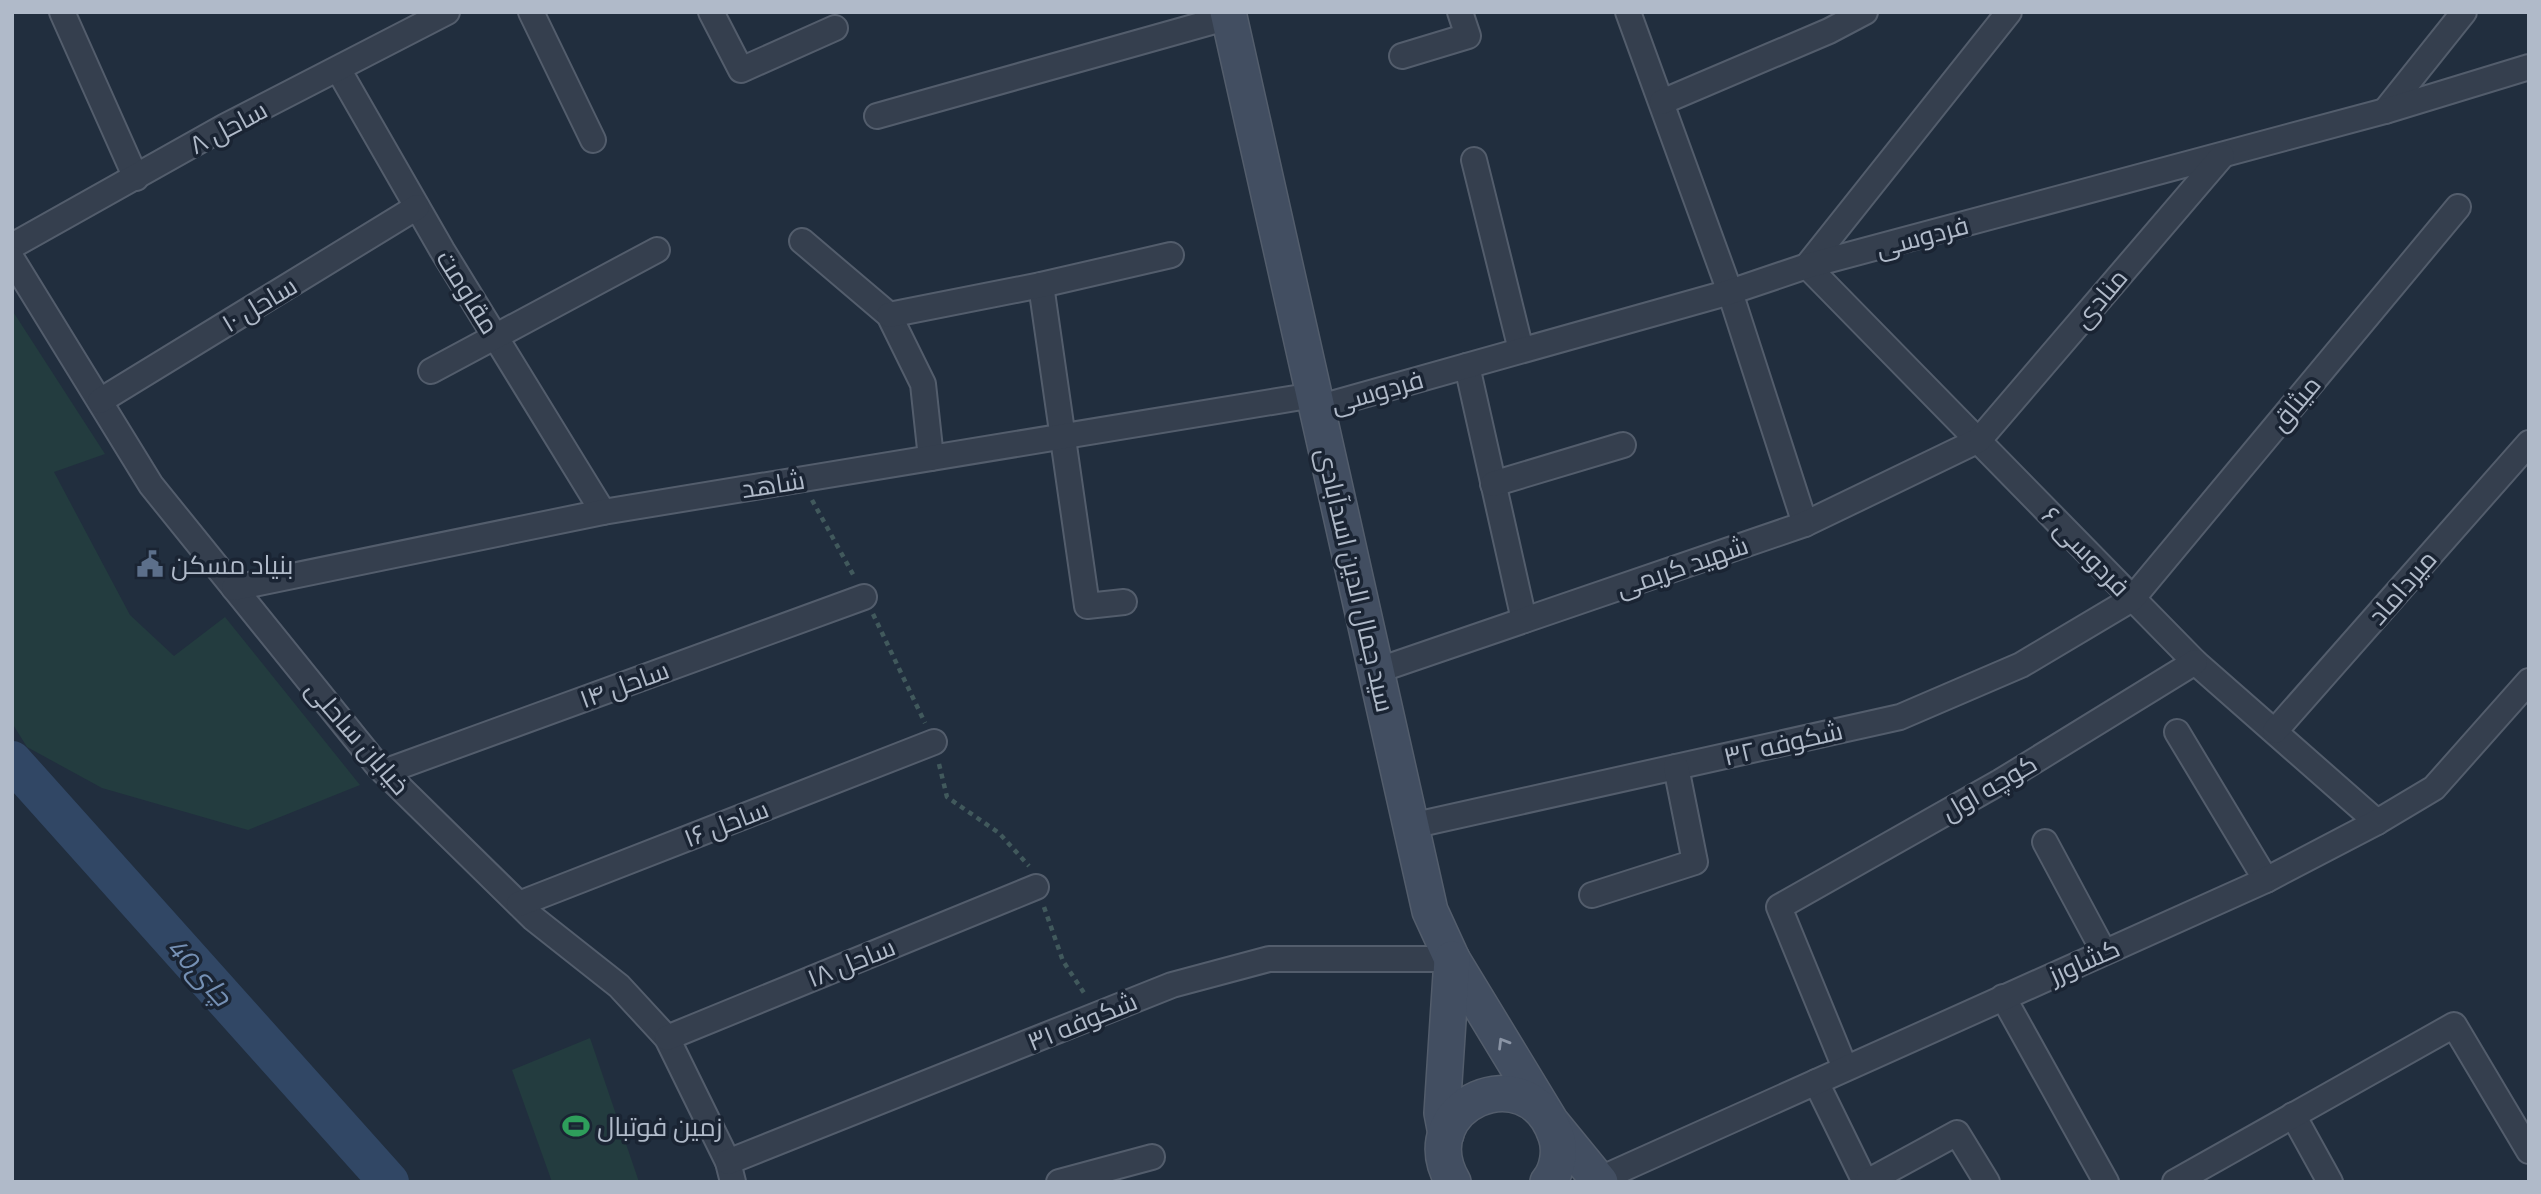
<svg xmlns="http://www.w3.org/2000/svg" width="2541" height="1194" viewBox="0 0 2541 1194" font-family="'Titillium Web',Cairo,sans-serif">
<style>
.green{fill:#233c3f}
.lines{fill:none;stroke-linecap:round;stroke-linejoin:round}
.river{stroke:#314765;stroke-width:40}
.street-casing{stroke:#535d6c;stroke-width:28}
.secondary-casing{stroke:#535d6c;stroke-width:38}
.path{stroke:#41595c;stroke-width:4.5;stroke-dasharray:5 5;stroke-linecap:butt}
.street{stroke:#353f4e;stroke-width:24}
.secondary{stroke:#424e61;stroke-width:35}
.oneway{stroke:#8a94a5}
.labels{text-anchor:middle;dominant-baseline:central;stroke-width:7;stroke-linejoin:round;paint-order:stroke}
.street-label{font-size:26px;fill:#b0bac9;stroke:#1a2433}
.poi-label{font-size:26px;fill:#b0bac9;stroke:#1a2433;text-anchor:start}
.water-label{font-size:28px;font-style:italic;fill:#7590b4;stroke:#1a2433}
</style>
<rect width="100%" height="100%" fill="#212e3e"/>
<g class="green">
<path d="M12 310 105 454 54 472 130 615 174 656 225 617 360 785 248 830 102 788 27 747 12 723Z"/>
<path d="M590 1038 639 1182H552L512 1070Z"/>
</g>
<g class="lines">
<path class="river" d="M12 761 389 1182"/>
<defs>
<g id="street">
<path d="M62 12 136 178"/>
<path d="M531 12 593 140"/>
<path d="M711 12 741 70 835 28"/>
<path d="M1628 12 1730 292 1805 524"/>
<path d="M2009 12 1807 266 2195 662 2377 822"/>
<path d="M1402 56 1468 36 1460 12"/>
<path d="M338 69 442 250 603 512"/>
<path d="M1662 102 1829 31 1865 12"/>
<path d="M2385 111 2464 12"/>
<path d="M877 116 1229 17"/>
<path d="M1474 160 1521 350"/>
<path d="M802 241 889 315 923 384 931 458"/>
<path d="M12 246 224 127 447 12"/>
<path d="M12 259 151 485 377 765 533 918 619 986 667 1038 728 1162 733 1182"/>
<path d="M1041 285 1087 606 1124 602"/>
<path d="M889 315 1041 285 1171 255"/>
<path d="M1467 366 1524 620"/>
<path d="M431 371 657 250"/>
<path d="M100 401 417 207"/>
<path d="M1317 408 1730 292 1807 266 2385 111 2529 67"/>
<path d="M1493 484 1623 445"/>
<path d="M234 588 603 512 1314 395"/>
<path d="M1376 671 1805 524 1979 440 2222 156"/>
<path d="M2275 731 2529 443"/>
<path d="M2177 732 2266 880"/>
<path d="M384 772 864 597"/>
<path d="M1411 826 1900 717 2021 665 2132 599 2458 207"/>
<path d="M2045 842 2104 952"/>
<path d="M1592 895 1695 862 1676 767"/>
<path d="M519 904 934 742"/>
<path d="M2003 997 2106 1182"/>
<path d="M667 1038 1036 887"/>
<path d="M1845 1068 1779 907 2000 782 2195 662"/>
<path d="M1816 1082 1865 1182"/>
<path d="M2293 1115 2330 1182"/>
<path d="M728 1162 1172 985 1269 959H1452"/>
<path d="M1598 1180 2266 880 2377 822 2434 788 2529 681"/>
<path d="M1059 1182 1152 1157"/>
<path d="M1867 1182 1957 1133 1987 1182"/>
<path d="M2175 1182 2454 1025 2529 1151"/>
</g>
<g id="secondary">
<path d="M1228 12 1430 911 1452 959 1551 1122 1600 1182"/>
<path d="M1446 1134 1442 1113 1452 959"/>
<path d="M1453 1182C1409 1106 1528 1052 1556 1136 1561 1150 1558 1170 1548 1182"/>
</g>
</defs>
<use href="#street" class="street-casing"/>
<use href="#secondary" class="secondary-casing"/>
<g class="path">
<path d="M812 500 855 578"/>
<path d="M873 614 925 723"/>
<path d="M939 764 947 797 999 833 1029 866"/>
<path d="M1044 907 1063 961 1086 996"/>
</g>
<use href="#street" class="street"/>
<use href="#secondary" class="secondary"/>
</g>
<defs><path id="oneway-chevron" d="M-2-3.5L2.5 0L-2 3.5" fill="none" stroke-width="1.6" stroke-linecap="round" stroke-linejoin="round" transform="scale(1.75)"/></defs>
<use class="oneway" href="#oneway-chevron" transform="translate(1503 1043) rotate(-121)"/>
<defs>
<symbol id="civic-bare" viewBox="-9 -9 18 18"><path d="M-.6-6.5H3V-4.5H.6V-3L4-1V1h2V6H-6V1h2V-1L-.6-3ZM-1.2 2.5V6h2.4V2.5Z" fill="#5c6f8a" stroke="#1a2433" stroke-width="2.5" paint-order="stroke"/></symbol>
<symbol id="stadium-bare" viewBox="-9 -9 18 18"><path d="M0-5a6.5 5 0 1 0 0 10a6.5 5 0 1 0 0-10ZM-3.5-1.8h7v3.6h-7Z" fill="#2e9e5b" stroke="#1a2433" stroke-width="2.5" paint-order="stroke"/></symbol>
</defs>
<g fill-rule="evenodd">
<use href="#civic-bare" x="131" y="545" width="38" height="38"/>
<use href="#stadium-bare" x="557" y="1107" width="38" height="38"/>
</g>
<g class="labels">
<g class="street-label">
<text transform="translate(228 127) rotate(-28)">ساحل ۸</text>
<text transform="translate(1922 236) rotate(-15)">فردوسی</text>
<text transform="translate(468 292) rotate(58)">مقاومت</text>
<text transform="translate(2100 298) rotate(-50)">منادی</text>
<text transform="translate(259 304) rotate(-31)">ساحل ۱۰</text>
<text transform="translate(1377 391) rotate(-16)">فردوسی</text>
<text transform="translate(2295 403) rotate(-50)">میثاق</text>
<text transform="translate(773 484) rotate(-9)">شاهد</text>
<text transform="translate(2086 551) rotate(46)">فردوسی ۶</text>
<text transform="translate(1682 566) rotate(-19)">شهید کریمی</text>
<text transform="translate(1356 580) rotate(77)">سید جمال الدین اسدآبادی</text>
<text transform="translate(2402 587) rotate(-49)">میرداماد</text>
<text transform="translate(624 684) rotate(-20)">ساحل ۱۴</text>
<text transform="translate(358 737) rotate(49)">خیابان ساحلی</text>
<text transform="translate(1783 743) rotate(-13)">شکوفه ۳۲</text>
<text transform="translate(1989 787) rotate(-30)">کوچه اول</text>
<text transform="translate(726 823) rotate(-21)">ساحل ۱۶</text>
<text transform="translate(2084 961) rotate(-24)">کشاورز</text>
<text transform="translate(851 962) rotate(-22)">ساحل ۱۸</text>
<text transform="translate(1082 1021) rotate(-22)">شکوفه ۳۱</text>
</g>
<g class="poi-label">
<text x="171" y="564">بنیاد مسکن</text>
<text x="597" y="1126">زمین فوتبال</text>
</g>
<g class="water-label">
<text transform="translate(200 971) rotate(48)">40چای</text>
</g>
</g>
<rect width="2541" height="1194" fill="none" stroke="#b0bac9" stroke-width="28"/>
</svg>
